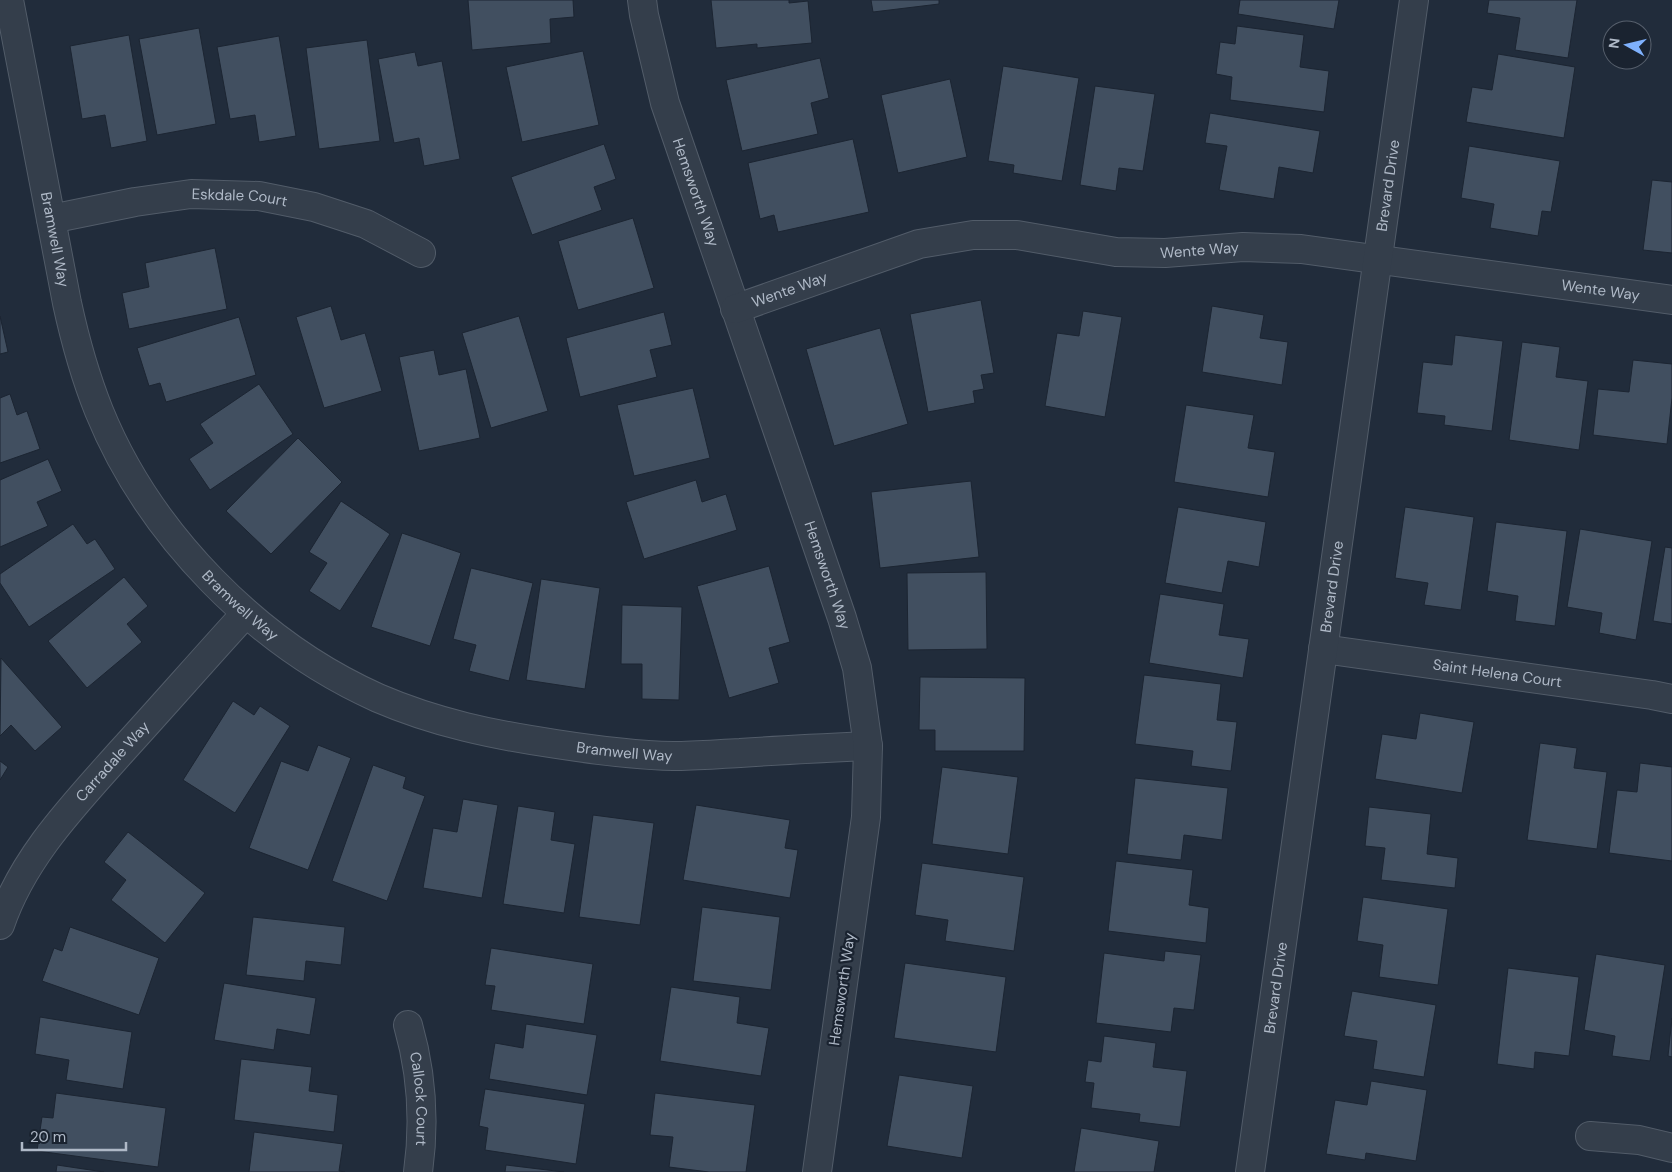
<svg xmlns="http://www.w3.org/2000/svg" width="1672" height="1172" viewBox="0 0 1672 1172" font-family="'DM Sans',sans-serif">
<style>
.building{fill:#414f60;stroke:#1c2532}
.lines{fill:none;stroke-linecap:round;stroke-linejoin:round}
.street-casing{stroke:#525c69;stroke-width:30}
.street{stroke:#343e4b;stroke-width:28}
.labels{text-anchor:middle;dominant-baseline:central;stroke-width:4.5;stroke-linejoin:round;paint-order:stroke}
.street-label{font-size:15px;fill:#afb9c7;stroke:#1a2330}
</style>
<rect width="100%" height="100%" fill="#212c3b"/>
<g class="building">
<path d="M468 0H573L574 17 550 19 551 43 472 50Z"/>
<path d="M711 0H789V3L808 1 812 43 757 48V44L716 48Z"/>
<path d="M871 0H939V4L873 12Z"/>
<path d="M1240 0H1339L1334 29 1238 14Z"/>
<path d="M1489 0H1577L1568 58 1515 50 1520 18 1487 13Z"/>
<path d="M1237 26 1304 35 1300 67 1329 71 1324 112 1230 100 1232 77 1216 74 1220 42 1235 44Z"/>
<path d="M199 28 216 124 157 135 139 39Z"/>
<path d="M129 35 147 141 111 148 105 115 82 119 70 46Z"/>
<path d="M279 36 296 136 259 142 255 115 230 119 217 47Z"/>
<path d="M367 40 380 141 319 149 306 48Z"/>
<path d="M583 51 599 125 522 142 506 67Z"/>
<path d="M415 52 418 66 442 61 460 159 424 166 419 138 394 143 378 59Z"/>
<path d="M1498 54 1575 67 1564 138 1466 122 1472 87 1492 90Z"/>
<path d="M820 58 829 98 811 103 818 134 742 151 726 80Z"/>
<path d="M1003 66 1079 78 1062 181 1013 173 1014 165 988 161Z"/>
<path d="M950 79 967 157 898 173 881 95Z"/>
<path d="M1095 86 1155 94 1143 171 1119 168 1116 191 1080 185Z"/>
<path d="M1210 113 1320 131 1313 173 1279 167 1274 199 1219 190 1227 146 1205 143Z"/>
<path d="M853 139 869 212 778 232 774 215 760 219 748 163Z"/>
<path d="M604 144 616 179 594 187 602 210 532 235 511 177Z"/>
<path d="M1469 146 1560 161 1551 212 1542 211 1538 236 1490 228 1494 204 1461 198Z"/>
<path d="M1652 180 1672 182V253L1643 250Z"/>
<path d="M633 218 654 288 578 310 558 241Z"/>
<path d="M215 248 227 309 129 329 122 293 149 287 145 263Z"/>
<path d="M981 300 994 373 981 375 984 389 973 391 975 403 928 412 910 314Z"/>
<path d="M331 306 341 340 365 333 382 391 324 408 296 317Z"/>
<path d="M1212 306 1264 315 1260 338 1288 342 1282 385 1202 372Z"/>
<path d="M1083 311 1122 317 1105 417 1045 406 1057 333 1079 336Z"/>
<path d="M664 312 672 345 650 350 657 377 580 397 566 338Z"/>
<path d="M0 316 8 352 0 354Z"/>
<path d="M519 316 548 411 491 428 462 333Z"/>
<path d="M239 317 256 375 166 402 160 383 149 386 137 348Z"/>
<path d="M880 328 908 424 834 446 806 349Z"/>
<path d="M1455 335 1503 341 1492 431 1444 425 1445 416 1417 413 1423 362 1452 365Z"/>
<path d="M1522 342 1560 347 1556 377 1588 381 1579 450 1509 440Z"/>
<path d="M434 350 439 375 466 369 480 438 419 451 399 357Z"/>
<path d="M1633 360 1672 364V398L1667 444 1593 435 1598 389 1629 392Z"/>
<path d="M259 384 293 434 210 490 189 459 213 443 200 424Z"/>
<path d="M693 388 710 458 634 476 617 405Z"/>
<path d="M10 394 17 415 27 411 40 449 0 463V398Z"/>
<path d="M1186 405 1254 415 1248 448 1275 452 1268 497 1174 482Z"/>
<path d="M298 438 342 482 271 554 226 511Z"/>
<path d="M48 459 62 491 37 502 48 526 0 547V480Z"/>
<path d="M696 480 702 502 726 494 737 530 644 559 626 502Z"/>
<path d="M971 481 979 557 880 568 871 492Z"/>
<path d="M341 501 390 534 340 611 309 591 327 563 309 552Z"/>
<path d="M1178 507 1266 522 1259 567 1228 561 1222 593 1165 583Z"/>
<path d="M1405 507 1474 517 1461 610 1424 605 1428 583 1395 578Z"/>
<path d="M1496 522 1567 531 1555 626 1515 621 1518 596 1487 591Z"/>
<path d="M73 524 87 544 95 539 115 569 29 627 0 583V574Z"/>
<path d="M1580 529 1652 541 1636 640 1599 633 1602 613 1567 607Z"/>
<path d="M402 533 461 553 430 646 371 627Z"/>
<path d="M1665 547 1672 548V624L1653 621Z"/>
<path d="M769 566 790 642 769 648 779 683 729 698 697 586Z"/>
<path d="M471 568 533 583 509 681 469 671 476 645 453 639Z"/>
<path d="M986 572 987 649 908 650 907 573Z"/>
<path d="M124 577 148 606 127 624 142 642 87 688 48 641Z"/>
<path d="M541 579 600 588 585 689 526 680Z"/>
<path d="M1160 594 1224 604 1219 635 1249 639 1243 678 1149 663Z"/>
<path d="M622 605 682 607 679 700 642 699V664H621Z"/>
<path d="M1 658 62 727 35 751 11 725 0 736Z"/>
<path d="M1144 675 1221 684 1217 720 1237 722 1231 771 1191 766 1193 751 1135 744Z"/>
<path d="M920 677 1025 678 1024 751H935V730H919Z"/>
<path d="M233 701 254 715 260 706 290 726 235 813 183 780Z"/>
<path d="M1420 713 1474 722 1462 793 1375 779 1382 734 1416 739Z"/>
<path d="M1540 743 1577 748 1574 768 1607 772 1597 849 1527 840Z"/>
<path d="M318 745 351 758 308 870 249 848 281 761 308 771Z"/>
<path d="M0 761 8 767 0 780Z"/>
<path d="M1640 763 1672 767V861L1609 853 1617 790 1637 792Z"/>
<path d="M373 765 406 777 403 788 425 796 387 901 332 881Z"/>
<path d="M942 767 1018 777 1008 854 932 844Z"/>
<path d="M1135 778 1228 788 1222 840 1184 835 1181 860 1127 854Z"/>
<path d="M463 799 498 805 482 898 423 888 433 828 457 832Z"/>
<path d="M696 805 790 820 785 848 798 850 790 898 683 880Z"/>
<path d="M518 806 555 812 551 840 575 844 564 913 503 904Z"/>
<path d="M1369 807 1431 814 1427 854 1458 858 1455 888 1381 880 1385 848 1365 846Z"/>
<path d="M593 815 654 823 640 925 579 917Z"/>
<path d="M128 832 205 893 165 943 111 900 126 880 104 862Z"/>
<path d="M1116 861 1193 870 1189 905 1209 908 1206 943 1108 931Z"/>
<path d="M922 863 1024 877 1014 951 945 941 948 920 915 915Z"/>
<path d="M1363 897 1448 909 1438 985 1379 977 1383 945 1357 941Z"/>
<path d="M702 907 780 917 771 990 693 981Z"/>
<path d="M253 917 345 927 341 965 306 961 304 981 246 975Z"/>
<path d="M70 927 159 958 139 1015 42 981 54 948 62 951Z"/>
<path d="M491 948 593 964 584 1024 491 1010 495 986 485 985Z"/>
<path d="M1165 951 1201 955 1194 1010 1174 1008 1171 1032 1096 1023 1104 953 1164 961Z"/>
<path d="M1596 954 1665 965 1650 1061 1612 1056 1615 1036 1584 1030Z"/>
<path d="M905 963 1006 977 996 1052 894 1038Z"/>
<path d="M1508 968 1579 977 1569 1056 1535 1052 1534 1069 1497 1064Z"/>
<path d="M224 983 316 998 310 1035 277 1029 274 1050 214 1040Z"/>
<path d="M671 987 740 997 737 1023 769 1028 761 1076 660 1061Z"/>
<path d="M1352 991 1436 1005 1424 1077 1373 1069 1377 1041 1344 1036Z"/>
<path d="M40 1017 132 1032 123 1089 66 1080 69 1060 35 1054Z"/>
<path d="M1672 1018V1057L1668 1056Z"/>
<path d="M526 1024 597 1035 587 1095 489 1079 495 1043 523 1048Z"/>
<path d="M1104 1036 1156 1043 1153 1067 1187 1071 1180 1127 1139 1122 1140 1114 1091 1108 1094 1083 1085 1082 1088 1060 1101 1062Z"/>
<path d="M241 1059 312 1067 309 1091 338 1095 334 1132 234 1120Z"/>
<path d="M899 1075 973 1086 962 1158 887 1146Z"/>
<path d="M1371 1081 1427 1090 1416 1161 1366 1153 1365 1160 1326 1154 1335 1100 1367 1105Z"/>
<path d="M485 1089 585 1104 576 1164 485 1150 488 1128 479 1126Z"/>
<path d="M56 1093 166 1108 158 1167 37 1151 42 1117 53 1118Z"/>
<path d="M655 1093 755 1105 746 1172H709L669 1167 673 1137 650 1135Z"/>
<path d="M1081 1128 1159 1141 1154 1172H1074Z"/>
<path d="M254 1132 343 1144 339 1171 345 1172H249Z"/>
<path d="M57 1165 104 1172H56Z"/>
<path d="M506 1165 564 1172H505Z"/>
</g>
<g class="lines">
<defs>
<g id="street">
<path id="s1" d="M9 0 67 303C75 340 85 376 99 411 149 534 257 644 378 698 436 723 494 735 556 744 595 750 634 755 673 756 695 756 718 754 740 753 783 750 825 748 868 746"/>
<path id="s2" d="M642 0 644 15 665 103 842 618 857 668 868 746 866 817 817 1172"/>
<path id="s3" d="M51 219 135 202 191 194 259 196 314 207 366 224 421 253"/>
<path id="s4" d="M735 309 919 244 973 235H1017L1116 252 1165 253 1243 247 1301 249 1672 300"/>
<path id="s5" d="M1323 649 1652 695 1672 699"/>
<path id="s6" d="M0 925C23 857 74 805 121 752 163 706 204 659 246 613"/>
<path id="s7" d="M408 1025C422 1074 425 1122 418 1172"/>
<path d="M1590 1136 1639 1140 1672 1148"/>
<path id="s8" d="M1250 1172 1414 0"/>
</g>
</defs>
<use href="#street" class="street-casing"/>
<use href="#street" class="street"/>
</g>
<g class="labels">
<g class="street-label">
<text stroke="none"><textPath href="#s8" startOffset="996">Brevard Drive</textPath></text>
<text stroke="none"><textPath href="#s2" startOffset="200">Hemsworth Way</textPath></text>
<text stroke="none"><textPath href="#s3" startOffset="191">Eskdale Court</textPath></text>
<text stroke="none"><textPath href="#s1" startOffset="244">Bramwell Way</textPath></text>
<text stroke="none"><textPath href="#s4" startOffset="478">Wente Way</textPath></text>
<text stroke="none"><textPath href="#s4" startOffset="58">Wente Way</textPath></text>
<text stroke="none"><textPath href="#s4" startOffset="882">Wente Way</textPath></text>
<text stroke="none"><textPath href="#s2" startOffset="605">Hemsworth Way</textPath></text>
<text stroke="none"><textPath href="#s8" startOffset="591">Brevard Drive</textPath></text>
<text stroke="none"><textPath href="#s1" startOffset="664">Bramwell Way</textPath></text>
<text stroke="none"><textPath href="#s5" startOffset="176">Saint Helena Court</textPath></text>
<text stroke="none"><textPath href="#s1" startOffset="1084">Bramwell Way</textPath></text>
<text stroke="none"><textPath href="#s6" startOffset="200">Carradale Way</textPath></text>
<text stroke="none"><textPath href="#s8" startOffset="186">Brevard Drive</textPath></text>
<text transform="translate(842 989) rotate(-82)">Hemsworth Way</text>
<text stroke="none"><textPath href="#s7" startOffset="75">Callock Court</textPath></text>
</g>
</g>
<g transform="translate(1627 45) rotate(278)"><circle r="24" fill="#1a2330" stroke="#565f6c"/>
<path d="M0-4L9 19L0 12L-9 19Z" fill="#7fb1fd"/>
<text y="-8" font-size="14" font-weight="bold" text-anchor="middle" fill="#afb9c7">N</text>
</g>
<path d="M22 1142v8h104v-8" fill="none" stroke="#afb9c7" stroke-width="2.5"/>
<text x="30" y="1142" font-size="15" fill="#afb9c7" stroke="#1a2330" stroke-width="4" paint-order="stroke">20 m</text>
</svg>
